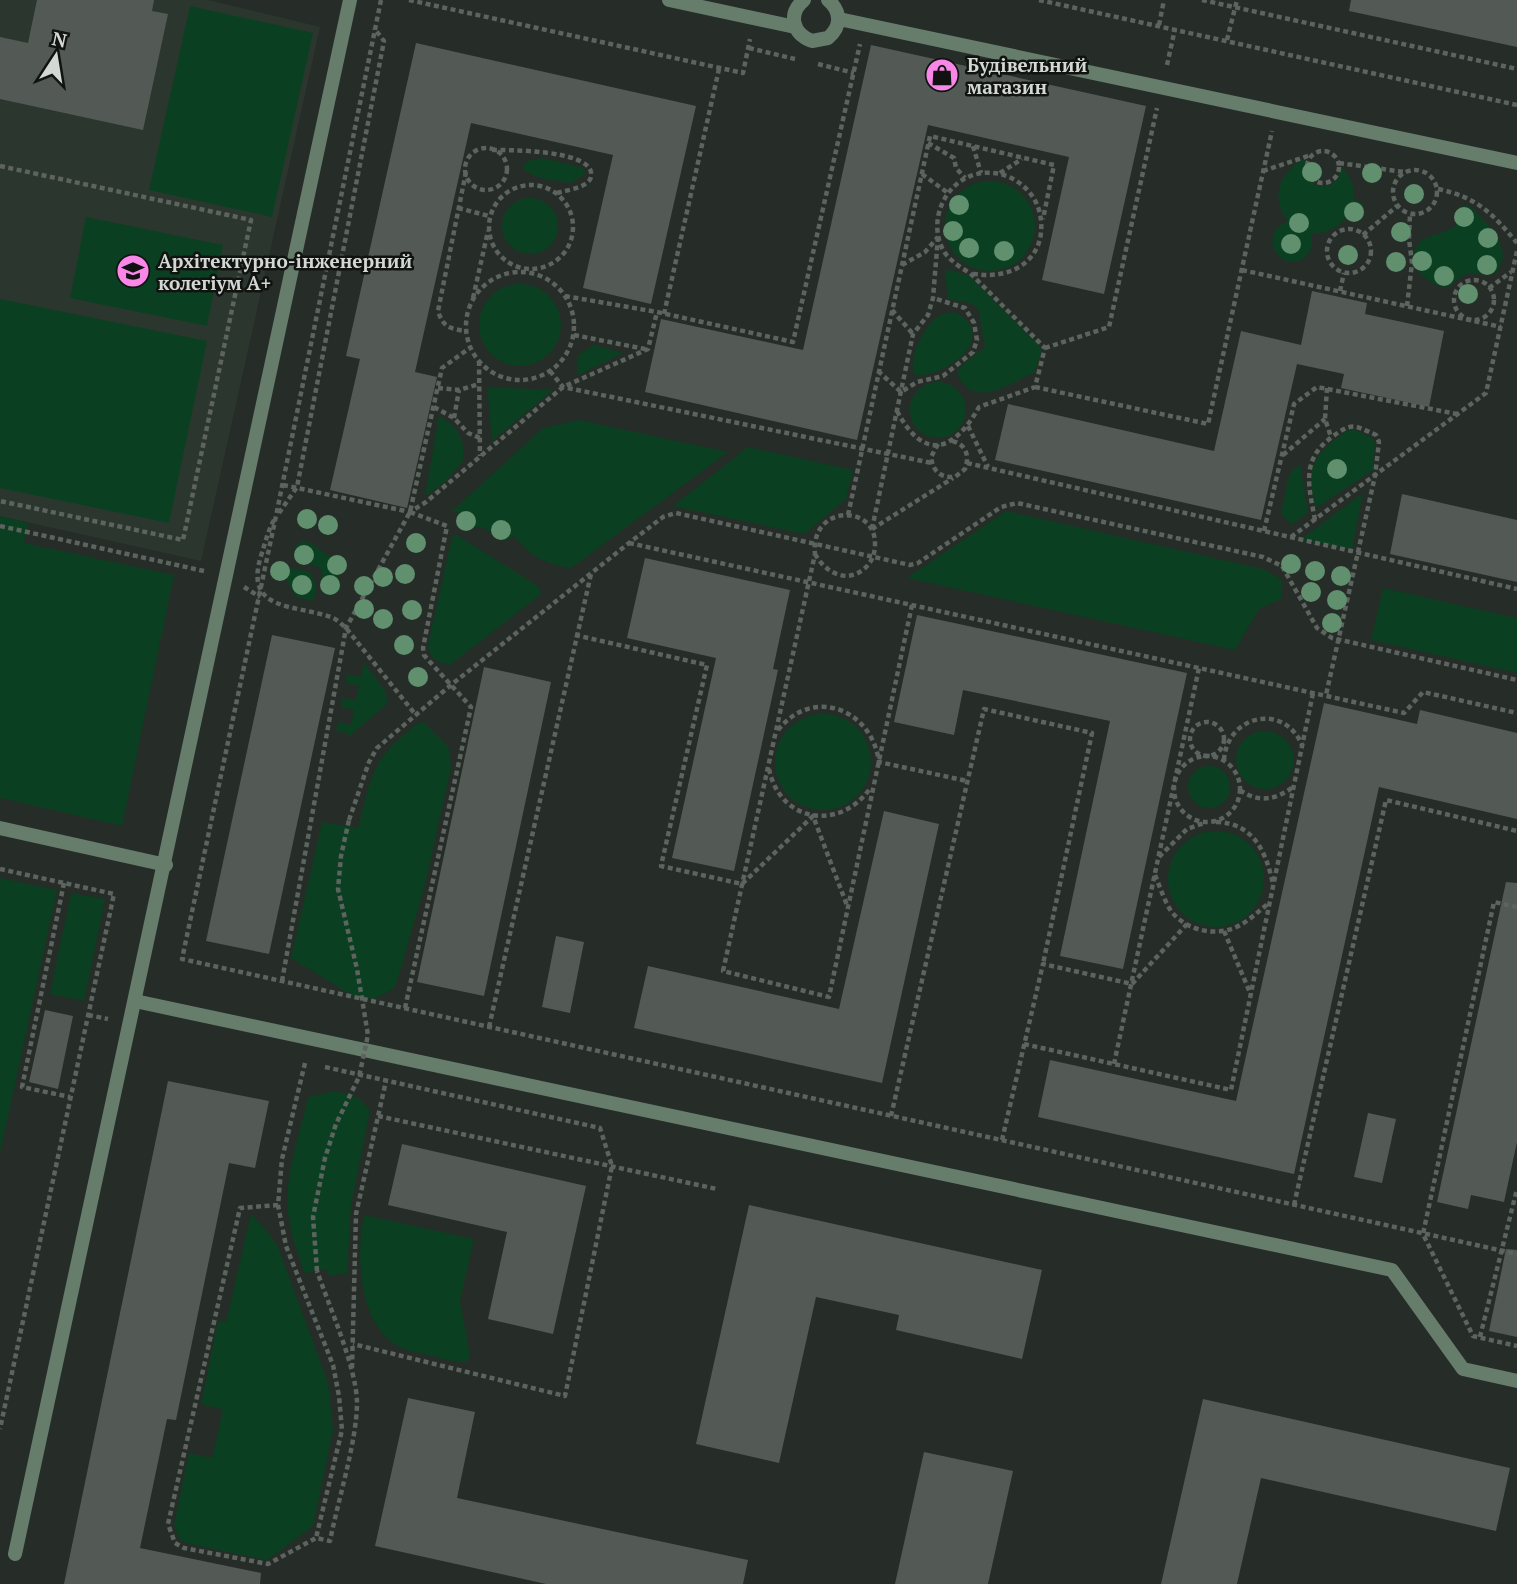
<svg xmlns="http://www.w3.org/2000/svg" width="1517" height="1584" viewBox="0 0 1517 1584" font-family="'PT Serif',serif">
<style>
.built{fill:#2b372e}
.green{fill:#0a4021}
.building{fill:#535a55}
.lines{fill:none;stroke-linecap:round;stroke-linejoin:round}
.path{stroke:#5d635e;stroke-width:4.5;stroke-dasharray:5 3.5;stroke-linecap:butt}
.lane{stroke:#667d6c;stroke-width:14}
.street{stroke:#667d6c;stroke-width:14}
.path-bridge{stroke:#5d635e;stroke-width:4.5;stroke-dasharray:5 3.5;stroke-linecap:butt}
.tree{fill:#60906e}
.labels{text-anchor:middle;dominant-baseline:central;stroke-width:5;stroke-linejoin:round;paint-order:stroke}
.poi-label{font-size:19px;font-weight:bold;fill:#d4d8d4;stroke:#111311;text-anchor:start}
</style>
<rect width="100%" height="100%" fill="#262c27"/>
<path class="built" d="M0 0H208L320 27 201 561 0 516Z"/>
<g class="green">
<path d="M190 6 313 33 272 217 149 190Z"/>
<path d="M543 158 583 168 585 174 571 183C555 180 532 180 522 166L530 160Z"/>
<path d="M1306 158C1299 176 1311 188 1329 186L1339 177 1341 167C1351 176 1355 187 1354 200L1362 203 1364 209 1359 217 1354 219 1348 217C1337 228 1327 233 1311 234 1313 241 1313 248 1307 255 1285 278 1253 236 1288 221 1269 198 1280 170 1306 158Z"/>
<circle cx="990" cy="226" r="45"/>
<circle cx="530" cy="226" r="28"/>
<path d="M1467 205 1472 208C1489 225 1517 252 1494 274 1473 276 1467 267 1451 286 1441 289 1433 284 1425 278 1419 273 1415 266 1414 258 1413 233 1441 237 1455 226L1458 220 1460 207Z"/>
<path d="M86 217 223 245 207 326 70 298Z"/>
<path d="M951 270 969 276 1042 349 1035 372C1009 384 973 411 957 373L960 367 985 347 978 308 970 303 948 299 945 271Z"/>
<circle cx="520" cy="325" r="41"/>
<path d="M0 299 207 341 169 523 0 488Z"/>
<path d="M955 312C1001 336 946 378 915 375 906 361 925 324 939 316 944 313 949 313 955 312Z"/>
<path d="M594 345 623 353 578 375 577 356Z"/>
<circle cx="938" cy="410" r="28"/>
<path d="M487 387 553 390 492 441Z"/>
<path d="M439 416C460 429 464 436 463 461L444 483 425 496Z"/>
<path d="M579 420 728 452 571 568C541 562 533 558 513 536L505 541C495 538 489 528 478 527 468 526 464 534 457 524L462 513 451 512 543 428Z"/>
<path d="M1353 429 1372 438 1375 444 1373 470 1316 508C1308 479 1308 461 1333 441 1340 436 1345 431 1353 429Z"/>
<path d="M748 447 853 470 846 499 804 534 673 506Z"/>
<path d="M1300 464 1308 512 1291 525 1281 513 1289 474Z"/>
<path d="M1363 493 1352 549 1300 540Z"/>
<path d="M1006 511 1263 569 1282 580 1281 599 1259 609 1235 650 907 578Z"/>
<path d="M0 516 28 523 24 543 174 575 122 826 0 798Z"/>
<path d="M457 535 539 587 541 594 450 665C437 661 430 660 428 645L451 541 452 537Z"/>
<path d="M301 541C312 541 318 549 327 555 333 559 337 555 344 557L347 563 338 577 341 587 338 592 328 595 322 592V572L320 568C308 562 297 563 294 548Z"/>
<path d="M278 562 293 569 309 571C316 580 318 590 313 601L296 597 287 580 273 573V566Z"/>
<path d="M1383 588 1517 618V673L1371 640Z"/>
<path d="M364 663 386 692 387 704 348 737V733L336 731 338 722 351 725 354 710 341 707 343 698 356 700 359 686 346 683 347 674 361 677Z"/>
<circle cx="823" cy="762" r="48"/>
<path d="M424 722 449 748 451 768 424 888 395 988 374 999 351 995 291 958 322 822 358 828C369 787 370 761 406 733 412 728 416 723 424 722Z"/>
<circle cx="1265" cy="760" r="29"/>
<circle cx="1209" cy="787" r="21"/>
<circle cx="1216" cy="879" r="48"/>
<path d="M0 878 57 890 0 1153Z"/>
<path d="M71 893 105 899 84 1001 50 994Z"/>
<path d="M335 1091 358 1098 370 1110 351 1205 347 1273 329 1276 327 1269 304 1273C298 1252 289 1231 288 1210 285 1173 300 1133 308 1097Z"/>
<path d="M251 1214 266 1230 278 1247 328 1383 333 1430 313 1526 267 1560 186 1543 179 1539 174 1525 189 1453 212 1458 223 1410 201 1404 218 1321 226 1322Z"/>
<path d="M364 1215 474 1239 460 1301 470 1356 467 1362C454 1363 441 1358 429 1355 417 1352 403 1351 393 1343 358 1317 356 1254 364 1215Z"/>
</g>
<g class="building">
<path d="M37 0H154L152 11 168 14 143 130 0 99V37L28 43Z"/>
<path d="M1351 0H1517V47L1349 11Z"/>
<path d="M416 43 696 106 651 304 583 288 613 155 471 123 415 372 437 377 407 508 330 490 360 359 346 356Z"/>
<path d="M871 45 1146 106 1104 294 1042 280 1069 157 928 125 857 440 645 392 661 319 803 350Z"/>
<path d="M1312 291 1367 303 1365 314 1444 331 1429 407 1341 388 1344 374 1297 364 1261 520 995 460 1008 404 1214 451 1241 331 1301 345Z"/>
<path d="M1402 494 1517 520V582L1390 554Z"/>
<path d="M645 558 790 590 773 669 778 670 734 871 672 858 716 658 627 638Z"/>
<path d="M917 615 1187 673 1123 969 1060 956 1110 721 963 690 954 735 894 722Z"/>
<path d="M272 635 335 648 269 954 206 941Z"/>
<path d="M484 667 551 682 484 996 417 982Z"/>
<path d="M1324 703 1417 724 1420 710 1517 733V819L1379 787 1294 1174 1038 1117 1050 1060 1236 1101Z"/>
<path d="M884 811 939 824 882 1083 634 1028 648 966 839 1009Z"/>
<path d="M1506 882 1517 883V1142L1504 1202 1471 1195 1468 1209 1437 1202Z"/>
<path d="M556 936 584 942 570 1013 542 1007Z"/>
<path d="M45 1010 73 1016 58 1089 29 1082Z"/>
<path d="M168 1081 269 1101 255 1168 229 1163 176 1420 167 1419 140 1548 261 1573 260 1584H64Z"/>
<path d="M1368 1113 1396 1119 1382 1183 1354 1177Z"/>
<path d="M402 1144 586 1186 553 1334 488 1319 507 1232 388 1205Z"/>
<path d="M749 1205 1042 1270 1022 1359 896 1330 899 1315 816 1297 779 1463 696 1444Z"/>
<path d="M1506 1249 1517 1250V1337L1489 1331Z"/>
<path d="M408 1398 475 1412 457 1498 748 1560 743 1584H546L375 1546Z"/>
<path d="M1203 1399 1510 1468 1496 1531 1261 1478 1237 1584H1161Z"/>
<path d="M924 1452 1013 1471 988 1584H895Z"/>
</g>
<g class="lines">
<g class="path">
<path d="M381 0 276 516 182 959 1517 1254"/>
<path d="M409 0 743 73 750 39"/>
<path d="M1039 0 1517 105"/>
<path d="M1202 0 1517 69"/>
<path d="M1159 25 1164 0"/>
<path d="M1227 40 1237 0"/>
<path d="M749 48 795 59"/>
<path d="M818 64 854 73"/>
<path d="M1167 65 1175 29"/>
<path d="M928 143 954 158 956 168 965 178"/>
<path d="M973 146 981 173"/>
<circle cx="486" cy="169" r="21"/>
<path d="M492 150C511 150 586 150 591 172 595 187 567 190 557 193"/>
<circle cx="1323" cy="167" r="16"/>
<path d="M1339 163 1404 172"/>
<path d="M0 166 251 220 183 540 0 501"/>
<circle cx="1415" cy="192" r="22"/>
<path d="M1263 171 1311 155"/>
<path d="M466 172 438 311C443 327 450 329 466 331"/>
<path d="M1000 173 1022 159"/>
<path d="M922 174 948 193"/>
<circle cx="531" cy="227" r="42"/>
<path d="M1438 189C1477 197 1493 214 1517 243"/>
<path d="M458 208 489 216"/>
<circle cx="1349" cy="251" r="22"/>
<path d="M1363 235 1397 206"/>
<path d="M902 265 925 252 938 237"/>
<path d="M1242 270 1501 327"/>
<circle cx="520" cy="326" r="54"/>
<circle cx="1474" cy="300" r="20"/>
<path d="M1489 288 1511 272"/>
<path d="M1340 291 1344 273"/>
<path d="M565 296 657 312 793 342 860 44"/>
<path d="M473 298 488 231"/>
<path d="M1407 306 1412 263 1409 239 1410 214"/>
<path d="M892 310 913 334"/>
<path d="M664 314 719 69"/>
<path d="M574 335 645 349"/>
<path d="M1045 348 1109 327 1157 108"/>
<path d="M479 361 480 456"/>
<path d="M550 371 563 387 932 463"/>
<path d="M878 371 901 392 917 382 943 376 973 352 977 340 974 323 965 308 933 298"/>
<path d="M1035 387 1208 424 1272 131"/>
<path d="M438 388 459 390 479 384"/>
<path d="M1327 388 1325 419 1331 437"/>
<path d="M434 407 454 418 468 433 480 438"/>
<path d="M897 411C924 462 954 452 979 407L1035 387 1045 348 970 273C961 268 952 262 945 253 929 229 939 193 964 179 994 162 1033 181 1040 214 1049 260 1010 282 970 273"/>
<path d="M454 418 459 390"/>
<path d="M968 426 988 467"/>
<path d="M938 444 931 457C933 472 941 478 955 477L965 469C970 456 966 444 952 441"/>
<path d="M1283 455 1325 419"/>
<path d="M967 463 1517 589"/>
<path d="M283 485 410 512 426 502 563 387 648 349 657 312"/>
<path d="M279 513 297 487 384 41 374 28"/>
<path d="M848 515 930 136 1054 165 1043 219"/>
<path d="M274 520C268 531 265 543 261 556 243 613 298 604 333 618 338 620 342 625 346 628L415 714"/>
<path d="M1315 520C1309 487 1300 460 1332 437 1352 422 1354 425 1376 435L1379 442 1375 476 1326 695"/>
<path d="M0 526 204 571"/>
<path d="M872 529 913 334 928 315 933 298 938 237"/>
<path d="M872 529 953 478"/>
<path d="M1264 531 1294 404 1317 387 1457 414"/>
<path d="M1291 537 1486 393 1517 251"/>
<path d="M629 543 1404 713 1423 692 1517 713"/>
<path d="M815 554C825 572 846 584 864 569 872 562 875 554 875 544 876 504 810 504 815 554L723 971 829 997 912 605"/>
<path d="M244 587 260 597"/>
<path d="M575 635 707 665 661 866 742 884 813 816 848 908"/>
<circle cx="1207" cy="739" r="17"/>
<path d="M778 730C813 686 872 709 879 762L967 781"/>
<circle cx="1207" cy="789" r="33"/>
<path d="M1224 760C1227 715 1284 702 1302 745"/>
<path d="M769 769C780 823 841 832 871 787"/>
<path d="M1240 790C1258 803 1276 800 1293 787"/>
<path d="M349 820 369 762 377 748 451 685 629 543 663 517 676 513 910 565 918 563 1001 507 1017 503 1263 557 1282 566 1317 628 1332 638 1517 680"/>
<path d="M1216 822C1254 823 1266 852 1273 884"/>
<path d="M1159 857 1187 829 1204 823"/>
<path d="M0 869 114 894 0 1429"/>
<path d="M1155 875C1160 887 1164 900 1171 911 1187 932 1220 938 1242 924 1252 918 1260 910 1269 903"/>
<path d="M64 883 22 1087 70 1097"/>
<path d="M1517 907 1494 902 1423 1234 1473 1336 1517 1346"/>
<path d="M1224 931 1251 995"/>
<path d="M282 981 346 628 410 512 442 368 471 347"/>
<path d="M405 1008 471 707 430 662 424 655 423 648 447 526 410 512"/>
<path d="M88 1015 108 1019"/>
<path d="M489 1027 591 574"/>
<path d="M1024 1044 1231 1090 1313 693"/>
<path d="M305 1063 282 1159 278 1205 286 1246 333 1365 339 1396 342 1430 316 1538"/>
<path d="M1114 1064 1199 668"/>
<path d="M325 1067 600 1128 612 1166 565 1396 353 1344"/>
<path d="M378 1116 717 1189"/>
<path d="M891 1116 984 709 1092 733 1043 964"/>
<path d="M1002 1140 1043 964 1132 984 1187 924"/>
<path d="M278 1205 240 1208 168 1524 175 1543 184 1548 268 1564 316 1538 330 1541C338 1500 357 1441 357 1402 356 1366 329 1306 317 1271"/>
<path d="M1294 1205 1386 800 1517 831"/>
<path d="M1480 1337 1517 1189"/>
<path d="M352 1368 356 1214 386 1081"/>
</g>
<path class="lane" d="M0 828 166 865"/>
<g class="street">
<path d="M669 0 795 27"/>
<path d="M804 0C787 14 793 34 812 41L828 38C841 27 842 12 828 0"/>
<path d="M839 19 1517 163"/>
<path d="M135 1001 1392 1270 1463 1369 1517 1381"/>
<path d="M15 1554 350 0"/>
</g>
<path class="path-bridge" d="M317 1271 313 1217 325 1158 336 1124 359 1077 368 1035 357 969 338 889 341 856 349 820"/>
</g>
<g class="tree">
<circle cx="1312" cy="172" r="10"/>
<circle cx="1372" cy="173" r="10"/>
<circle cx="1414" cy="194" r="10"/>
<circle cx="959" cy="205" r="10"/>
<circle cx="1354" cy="212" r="10"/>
<circle cx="1464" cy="217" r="10"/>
<circle cx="1299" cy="223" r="10"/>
<circle cx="953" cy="231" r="10"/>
<circle cx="1401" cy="232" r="10"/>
<circle cx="1488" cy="238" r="10"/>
<circle cx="1291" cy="244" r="10"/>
<circle cx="969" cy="248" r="10"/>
<circle cx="1004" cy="251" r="10"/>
<circle cx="1348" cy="255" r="10"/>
<circle cx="1422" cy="261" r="10"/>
<circle cx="1396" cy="262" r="10"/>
<circle cx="1487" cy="265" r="10"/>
<circle cx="1444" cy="276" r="10"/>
<circle cx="1468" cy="294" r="10"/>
<circle cx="1337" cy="469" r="10"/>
<circle cx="307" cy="519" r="10"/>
<circle cx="466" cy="521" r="10"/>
<circle cx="328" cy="525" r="10"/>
<circle cx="501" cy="530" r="10"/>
<circle cx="416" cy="543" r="10"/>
<circle cx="304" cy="555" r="10"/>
<circle cx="1291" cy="564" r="10"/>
<circle cx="337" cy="565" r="10"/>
<circle cx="280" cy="571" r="10"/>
<circle cx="1315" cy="571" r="10"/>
<circle cx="405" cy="574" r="10"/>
<circle cx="1341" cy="576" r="10"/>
<circle cx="383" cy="577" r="10"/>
<circle cx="302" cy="585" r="10"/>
<circle cx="330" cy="585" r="10"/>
<circle cx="364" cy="586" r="10"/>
<circle cx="1311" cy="592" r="10"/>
<circle cx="1337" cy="600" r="10"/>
<circle cx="364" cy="609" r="10"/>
<circle cx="412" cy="610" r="10"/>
<circle cx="383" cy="619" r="10"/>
<circle cx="1332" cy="623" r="10"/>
<circle cx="404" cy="645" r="10"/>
<circle cx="418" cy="677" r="10"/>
</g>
<defs>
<symbol id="shop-disc" viewBox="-11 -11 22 22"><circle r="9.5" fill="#f987e8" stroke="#111311"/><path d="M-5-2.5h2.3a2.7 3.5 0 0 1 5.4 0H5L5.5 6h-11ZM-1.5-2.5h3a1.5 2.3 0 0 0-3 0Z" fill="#111"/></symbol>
<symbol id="school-disc" viewBox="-11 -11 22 22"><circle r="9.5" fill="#f987e8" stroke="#111311"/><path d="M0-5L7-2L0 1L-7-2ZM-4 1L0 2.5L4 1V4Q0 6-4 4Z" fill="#111"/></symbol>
</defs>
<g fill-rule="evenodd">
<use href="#shop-disc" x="923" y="56" width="38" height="38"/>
<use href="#school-disc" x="114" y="252" width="38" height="38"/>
</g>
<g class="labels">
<g class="poi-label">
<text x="967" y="64">Будівельний<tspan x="967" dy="22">магазин</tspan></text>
<text x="158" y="260">Архітектурно-інженерний<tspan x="158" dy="22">колегіум А+</tspan></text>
</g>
</g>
<g transform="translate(56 56) rotate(12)" stroke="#111311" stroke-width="5" paint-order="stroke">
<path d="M0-5L12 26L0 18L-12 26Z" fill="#d4d8d4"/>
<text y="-10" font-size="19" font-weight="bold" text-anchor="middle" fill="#d4d8d4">N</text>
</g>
</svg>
